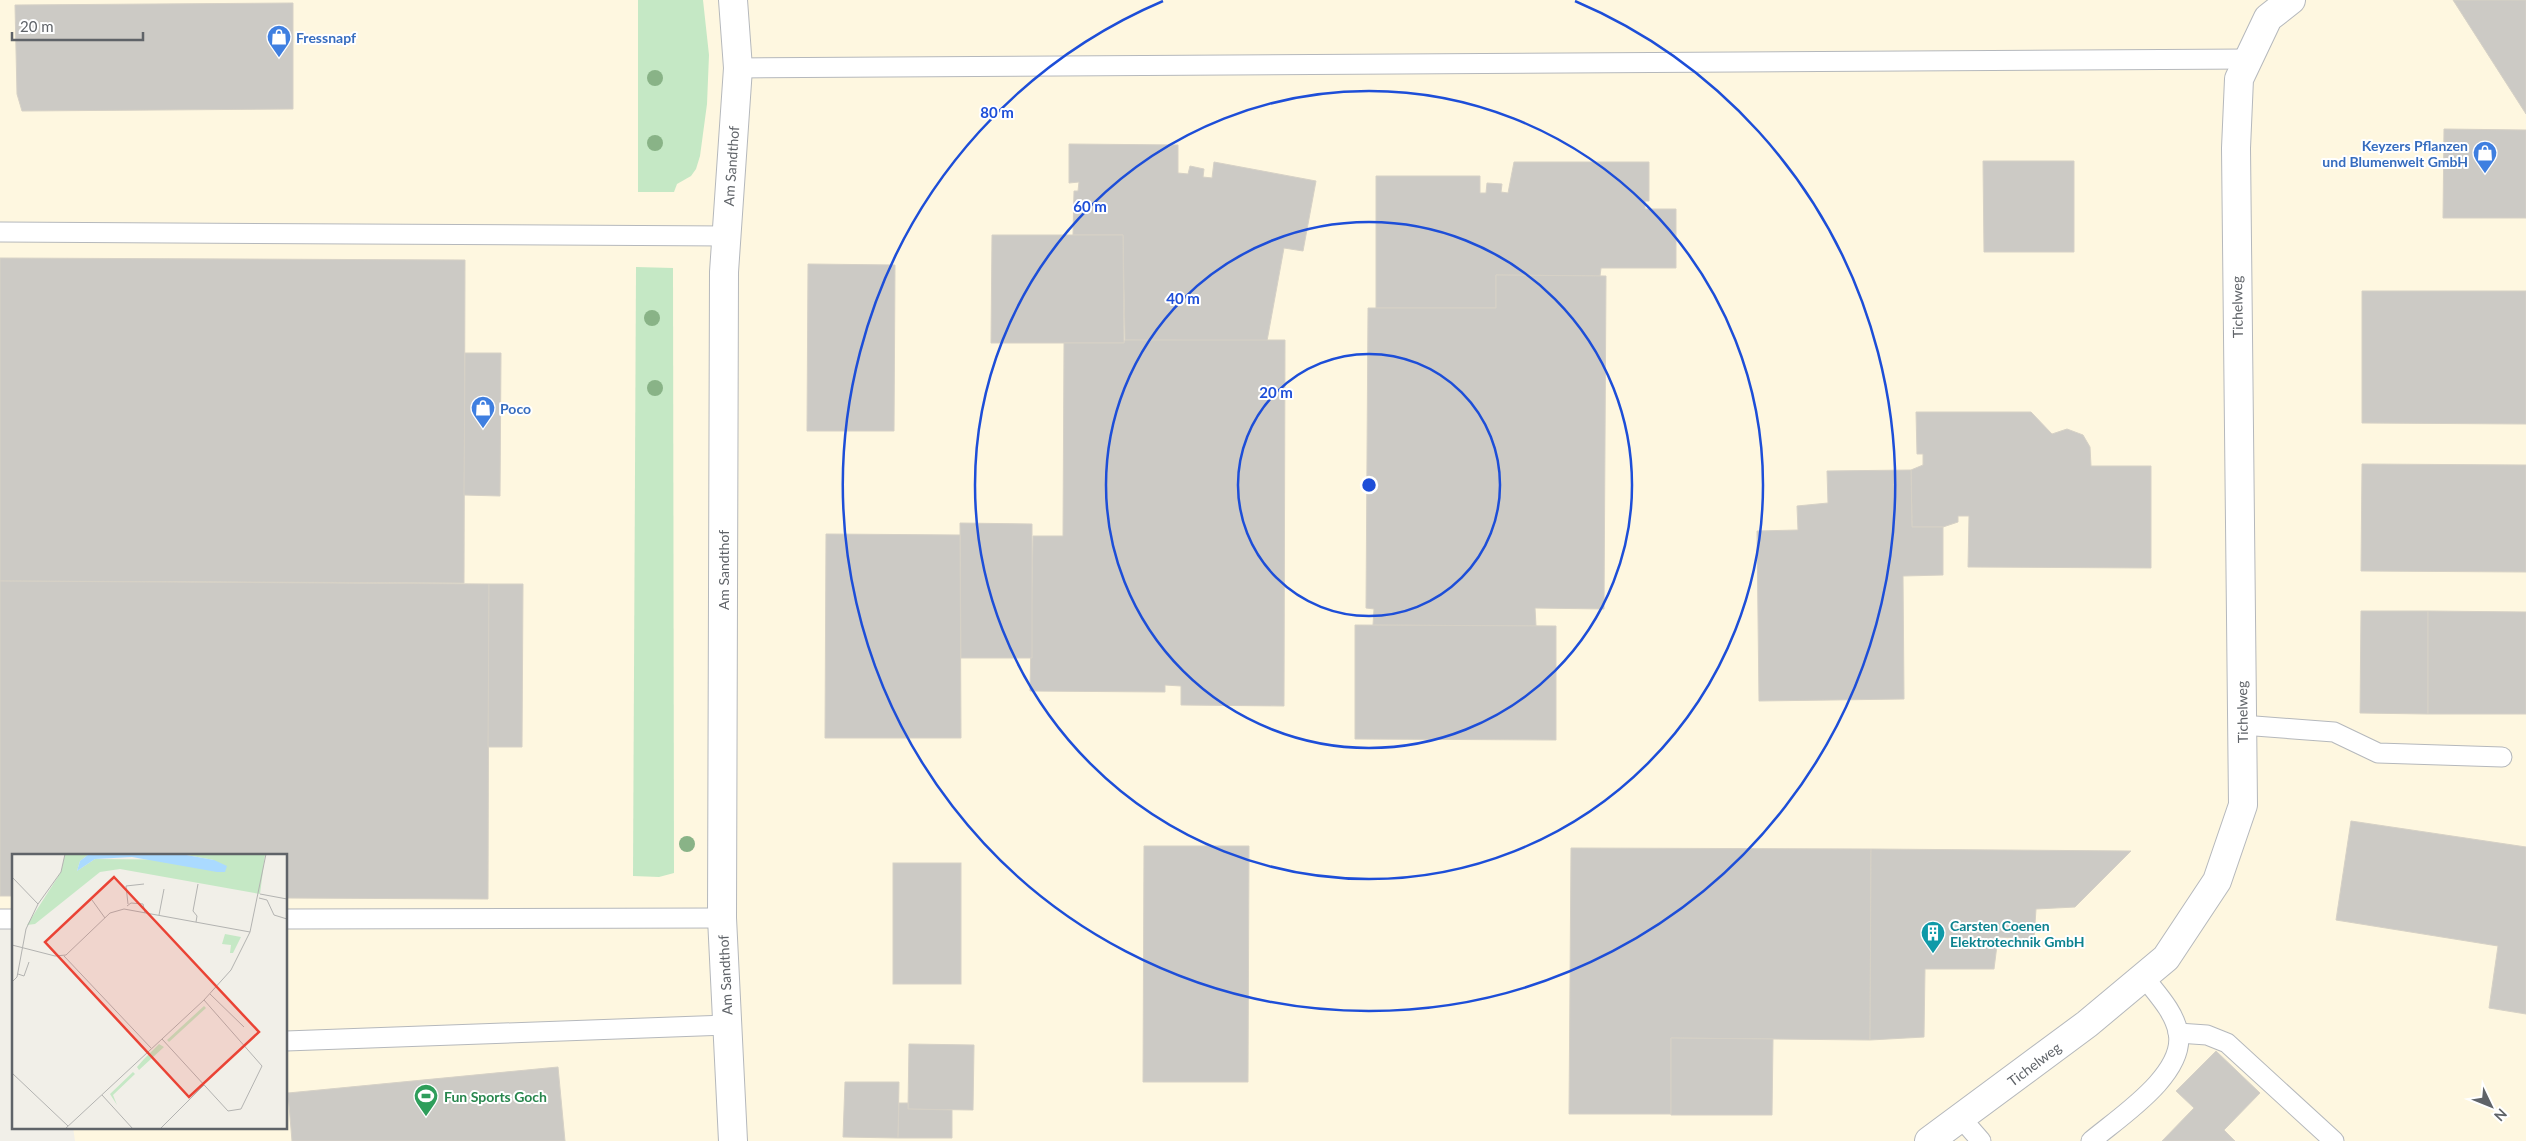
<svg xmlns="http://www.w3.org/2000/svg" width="2526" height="1141" viewBox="0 0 2526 1141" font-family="Lato,sans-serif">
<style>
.commercial{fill:#fef7e0}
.green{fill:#c5e8c5}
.building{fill:#cccac5;stroke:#d6d1c6}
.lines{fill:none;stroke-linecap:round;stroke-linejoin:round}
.service-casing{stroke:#b5b8bc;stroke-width:21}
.minor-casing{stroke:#b5b8bc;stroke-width:30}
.service{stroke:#fff;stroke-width:19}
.minor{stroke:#fff;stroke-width:28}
.tree{fill:#89b387}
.ring{fill:none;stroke:#1d4ed8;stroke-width:2.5}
.labels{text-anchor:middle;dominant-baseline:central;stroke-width:4;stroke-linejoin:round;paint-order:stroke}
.shop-label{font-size:14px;font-weight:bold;fill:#366cbe;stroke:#fff;text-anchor:start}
.street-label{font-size:14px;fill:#5f6368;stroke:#fff}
.culture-label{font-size:14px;font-weight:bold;fill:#0d838f;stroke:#fff;text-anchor:start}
.leisure-label{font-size:14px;font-weight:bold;fill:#27864d;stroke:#fff;text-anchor:start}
.inset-road{fill:none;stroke:#b3b3b1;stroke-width:1}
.view{fill:#ea4335;fill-opacity:0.15;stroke:#ea4335;stroke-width:2.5}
.inset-edge{fill:none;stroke:#5f6368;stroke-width:2.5}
.centre{fill:#1d4ed8;stroke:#fff;stroke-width:2.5}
.ring-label{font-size:15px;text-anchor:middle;font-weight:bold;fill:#1d4ed8;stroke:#fff;stroke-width:4;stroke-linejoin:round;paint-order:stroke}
</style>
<rect width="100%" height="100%" fill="#f1efe8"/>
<path class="commercial" d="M0 0H2526V1141H75L73 1127H286V855H14V921L0 922Z"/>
<g class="green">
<path d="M638 0H703L709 55 707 104 700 156 696 169 691 176 677 184 674 192H638Z"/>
<path d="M636 267 673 268 674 873 659 877 633 876Z"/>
</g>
<g class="building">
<path d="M2453 0H2526V114Z"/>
<path d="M293 3V109L22 111 17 94 15 5Z"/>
<path d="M2444 129 2526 130V218H2443Z"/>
<path d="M1069 144 1178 145V173L1188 174 1190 166 1204 169 1203 177 1212 178 1214 162 1316 181 1303 251 1284 248 1267 341 1125 340 1123 235H1073L1074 191H1078L1079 182 1069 183Z"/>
<path d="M1983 161H2074V252H1984Z"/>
<path d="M1514 162H1649V201H1645V209H1676V268H1601L1600 276 1496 275V308H1376V176H1480V193H1486L1487 183 1502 184 1501 192 1508 193Z"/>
<path d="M992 235H1123L1124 343H991Z"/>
<path d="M0 258 465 260 464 583 0 581Z"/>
<path d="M808 264 895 265 894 431H807Z"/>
<path d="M1496 275 1606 276 1604 609 1535 608 1536 626 1373 625 1374 609 1366 608 1368 308H1496Z"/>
<path d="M2362 291H2526V424L2362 423Z"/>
<path d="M1125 340H1285L1284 706 1181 705V686L1165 685V692L1030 691 1033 536H1063L1064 343H1124Z"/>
<path d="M465 353H501L500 496 464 495Z"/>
<path d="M1916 412H2031L2052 434 2067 429 2083 435 2090 447 2091 466H2151V568L1968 567 1969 516H1958V522L1943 527H1912L1911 470 1923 465V454H1917Z"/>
<path d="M2362 464 2526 465V572L2361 571Z"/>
<path d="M1911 470 1912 527H1943V575L1903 576 1904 699 1759 701 1757 531 1798 530 1797 506 1828 503 1827 471Z"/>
<path d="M960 523 1032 524V658H961Z"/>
<path d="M826 534 960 535 961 738H825Z"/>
<path d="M0 581 489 584 488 899 286 898V855H14V896H0Z"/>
<path d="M489 584H523L522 747H488Z"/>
<path d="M2361 611H2428V714L2360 713Z"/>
<path d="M2428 611 2526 612V714H2428Z"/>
<path d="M1355 625 1556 626V740L1355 739Z"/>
<path d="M2351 821 2526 847V1014L2489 1008 2498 946 2336 920Z"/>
<path d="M1144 846H1249L1248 1082H1143Z"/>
<path d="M1571 848 1871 849 1870 1040 1671 1038V1114H1569Z"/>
<path d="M1871 849 2131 851 2075 907 2036 909 2034 939 1998 937 1994 969H1925L1924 1037 1870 1040Z"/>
<rect x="893" y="863" width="68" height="121"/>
<path d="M1671 1038 1773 1039 1772 1115H1671Z"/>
<path d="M909 1044 974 1045 973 1110 908 1109Z"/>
<path d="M2216 1051 2260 1093 2224 1130 2235 1141H2162L2194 1108 2176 1091Z"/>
<path d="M558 1067 565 1141H292L288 1093Z"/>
<path d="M845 1082H899L898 1138 843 1137Z"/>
<path d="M899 1103H908V1109L952 1110V1138H898Z"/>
</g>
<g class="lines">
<defs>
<g id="service">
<path d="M738 68 2249 59"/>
<path d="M0 232 727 236"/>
<path d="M2242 725 2334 732 2378 753 2502 757"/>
<path d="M0 919H14"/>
<path d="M286 919 722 918"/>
<path d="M2178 1033 2207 1035 2227 1043 2334 1141"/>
<path d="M286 1041 727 1025"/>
<path d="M1961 1118 1981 1141"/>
<path d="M2091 1141C2118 1118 2187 1074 2178 1032 2174 1011 2156 993 2144 977"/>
</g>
<g id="minor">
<path d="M733 0 738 68 724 272 722 918 733 1141"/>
<path d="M1929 1141 2087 1024 2166 958 2217 881 2243 805 2236 148 2239 79 2268 18 2291 0"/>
</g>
</defs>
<use href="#service" class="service-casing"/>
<use href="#minor" class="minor-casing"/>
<use href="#service" class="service"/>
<use href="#minor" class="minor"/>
</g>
<g class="tree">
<circle cx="655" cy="78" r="8"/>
<circle cx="655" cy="143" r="8"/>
<circle cx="652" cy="318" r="8"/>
<circle cx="655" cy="388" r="8"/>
<circle cx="687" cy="844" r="8"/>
</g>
<g class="ring">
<circle cx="1369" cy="485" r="131"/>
<circle cx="1369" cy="485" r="263"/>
<circle cx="1369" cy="485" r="394"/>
<path d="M1575 1A526 526 0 1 1 1163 1"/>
</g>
<defs>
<symbol id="shop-pin" viewBox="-11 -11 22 30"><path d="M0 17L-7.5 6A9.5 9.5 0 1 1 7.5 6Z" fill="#3f7fe0" stroke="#fff"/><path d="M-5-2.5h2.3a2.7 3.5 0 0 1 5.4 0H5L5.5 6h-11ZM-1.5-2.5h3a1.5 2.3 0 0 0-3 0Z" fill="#fff"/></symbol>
<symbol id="building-pin" viewBox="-11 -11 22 30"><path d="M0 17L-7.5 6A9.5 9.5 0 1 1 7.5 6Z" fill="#0f9aa8" stroke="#fff"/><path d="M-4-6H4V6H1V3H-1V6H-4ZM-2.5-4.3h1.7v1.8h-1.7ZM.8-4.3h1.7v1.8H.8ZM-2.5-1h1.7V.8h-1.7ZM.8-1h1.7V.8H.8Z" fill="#fff"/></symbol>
<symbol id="stadium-pin" viewBox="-11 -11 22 30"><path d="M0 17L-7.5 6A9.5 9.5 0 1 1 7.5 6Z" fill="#2e9e5b" stroke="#fff"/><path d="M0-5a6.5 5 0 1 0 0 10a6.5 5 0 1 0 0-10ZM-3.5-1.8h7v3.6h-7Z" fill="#fff"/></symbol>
</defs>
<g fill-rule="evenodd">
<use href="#shop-pin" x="265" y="23" width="28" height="38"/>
<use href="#shop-pin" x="2471" y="139" width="28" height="38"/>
<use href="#shop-pin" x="469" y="394" width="28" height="38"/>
<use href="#building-pin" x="1919" y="919" width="28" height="38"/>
<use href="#stadium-pin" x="412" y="1082" width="28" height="38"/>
</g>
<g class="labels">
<g class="shop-label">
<text x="296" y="37">Fressnapf</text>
<text x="2468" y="145" text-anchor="end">Keyzers Pflanzen<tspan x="2468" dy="16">und Blumenwelt GmbH</tspan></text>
<text x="500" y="408">Poco</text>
</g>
<g class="street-label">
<text transform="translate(731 166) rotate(-86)">Am Sandthof</text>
<text transform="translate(2237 307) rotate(-91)">Tichelweg</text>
<text transform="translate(723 570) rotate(-90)">Am Sandthof</text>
<text transform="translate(2242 712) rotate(-91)">Tichelweg</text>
<text transform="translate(725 975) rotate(-93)">Am Sandthof</text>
<text transform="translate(2034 1064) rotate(-37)">Tichelweg</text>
</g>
<g class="culture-label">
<text x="1950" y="925">Carsten Coenen<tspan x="1950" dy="16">Elektrotechnik GmbH</tspan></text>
</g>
<g class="leisure-label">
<text x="444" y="1096">Fun Sports Goch</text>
</g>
</g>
<g transform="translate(12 854)">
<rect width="275" height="275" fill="#f1efe8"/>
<path d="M53 0H77L68 7 65 17 83 5 202 6 169 0 253 1 248 40 108 15 88 18 23 70 15 71 49 18ZM213 80 229 83 221 99H218L219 91 210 90ZM192 152 194 154 157 188 155 186ZM147 190 152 193 127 216 125 213 132 205ZM121 218 123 220 101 241 105 251 98 240Z" fill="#c5e8c5"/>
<path d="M77 0H169L202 6 215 12 213 18H205L120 3 83 5 65 17 68 7Z" fill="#aadaff"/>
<path class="inset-road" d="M0 23 26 50 14 75 5 123 0 128M248 40 275 45M247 44 255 46 262 61 275 65M80 46 93 64M26 50 49 18 53 0M116 50 114 32 132 30M115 52 119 49 131 50 133 59M147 61 152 35M184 68 185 62 181 57 186 30M0 91 43 102 54 101 98 59 112 55 238 78M52 102 139 194M6 120 12 122 17 108M198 140 232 173M150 185 216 257 229 255 250 212 192 146M0 219 56 272M90 241 121 275M53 275 192 146 219 116 238 78 254 0M148 275 192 231"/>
<path class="view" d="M102 23 247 178 177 243 33 88Z"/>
<rect width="275" height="275" class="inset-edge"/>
</g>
<circle cx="1369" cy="485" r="8" class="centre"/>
<g class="ring-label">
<text x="997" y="118">80 m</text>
<text x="1090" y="212">60 m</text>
<text x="1183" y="304">40 m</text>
<text x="1276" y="398">20 m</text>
</g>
<g transform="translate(2491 1106) rotate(133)" stroke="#ffffff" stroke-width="4" paint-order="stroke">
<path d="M0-4L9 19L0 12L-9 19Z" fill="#5f6368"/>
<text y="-8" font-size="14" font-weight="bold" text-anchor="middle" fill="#5f6368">N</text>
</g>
<path d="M12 32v8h131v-8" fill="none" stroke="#5f6368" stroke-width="2.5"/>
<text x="20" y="32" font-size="15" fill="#5f6368" stroke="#ffffff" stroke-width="4" paint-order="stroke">20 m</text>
</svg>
